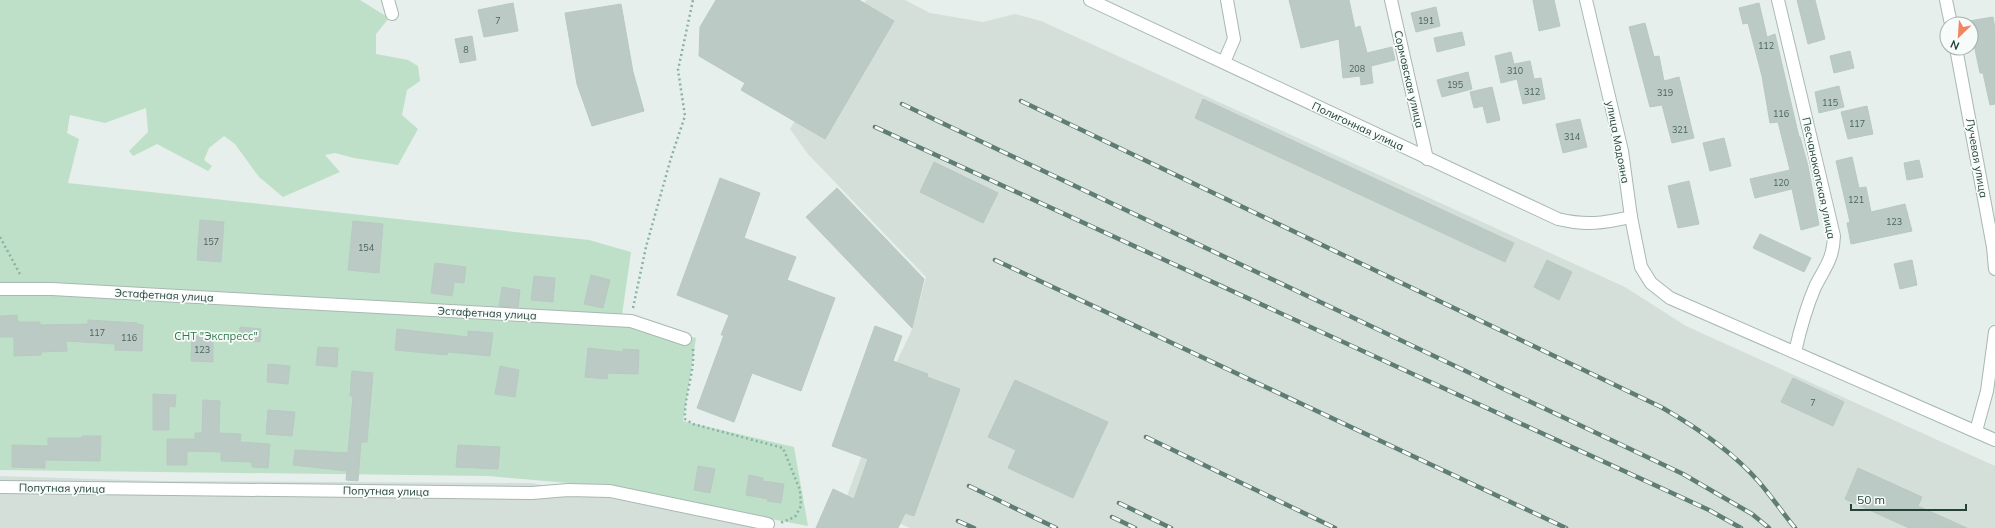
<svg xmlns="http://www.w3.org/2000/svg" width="1995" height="528" viewBox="0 0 1995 528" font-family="Mulish,sans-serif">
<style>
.built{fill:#d4dfda}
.green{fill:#bfe0c8}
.building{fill:#bbcac4;stroke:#b8c9c2}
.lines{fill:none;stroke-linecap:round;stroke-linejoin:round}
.minor-casing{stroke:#a8b8b2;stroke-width:14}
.path{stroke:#86b3a5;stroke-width:2.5;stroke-dasharray:2 3;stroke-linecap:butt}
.minor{stroke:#fff;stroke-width:12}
.rail-casing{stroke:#5f7d75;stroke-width:4.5}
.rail{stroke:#f7fbf9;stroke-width:3;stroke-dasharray:9;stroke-linecap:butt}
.labels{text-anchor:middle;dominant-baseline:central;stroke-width:3.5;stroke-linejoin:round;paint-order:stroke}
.number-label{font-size:9px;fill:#4a645c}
.street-label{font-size:11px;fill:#24423a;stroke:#f7fbf9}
.park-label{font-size:11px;fill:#2d7a4b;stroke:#f7fbf9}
</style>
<rect width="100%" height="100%" fill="#e6efeb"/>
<g class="built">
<path d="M866 0H905L930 13 983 22 1015 14 1041 21 1625 287 1686 326 1995 466V528H910L846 499 894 367 911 332 926 277 808 154 790 129Z"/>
<path d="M0 476 159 481 532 483 762 528H0Z"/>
</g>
<path class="green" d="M0 0H360L389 18 376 34V54L408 60 418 66 420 81 407 90 402 115 418 129 398 165 354 158 335 153 325 155 340 172 283 197 259 177 235 144 224 136 209 148 204 160 212 166 208 171 157 144 133 156 129 151 148 132 146 108 105 123 70 115 67 133 79 139 68 183 589 240 631 252 622 315 662 329 696 338 683 421 794 447 808 526 592 485 488 476 0 470Z"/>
<g class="building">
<path d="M716 0H859L894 21 825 139 741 90 745 83 699 56 700 27Z"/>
<path d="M1289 0H1349L1355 28 1360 26 1367 53 1392 47 1395 60 1371 66 1373 83 1361 85 1360 76 1343 78 1339 39 1301 48Z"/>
<path d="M1533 0H1554L1560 26 1539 31Z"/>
<path d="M1797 0H1815L1825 39 1808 44Z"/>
<path d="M513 3 518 31 484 37 478 10Z"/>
<path d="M1759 3 1767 37 1775 34 1799 137H1800L1808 166 1819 225 1801 230 1792 189 1755 198 1750 179 1790 170 1778 122 1770 123 1762 76 1748 23 1743 24 1739 8Z"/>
<path d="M621 4 633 72 644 111 592 126 577 84 565 13Z"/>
<path d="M1436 7 1440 26 1416 32 1411 13Z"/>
<path d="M1993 17 1995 29V104L1990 105 1983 73H1980L1969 21Z"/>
<path d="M1645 23 1654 57 1659 56 1664 81 1679 77 1694 138 1672 143 1662 105 1650 107 1629 27Z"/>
<path d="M1462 32 1465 45 1437 52 1434 38Z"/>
<path d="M472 36 476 60 460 63 455 39Z"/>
<path d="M1850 51 1854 68 1834 73 1830 56Z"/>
<path d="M1511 52 1514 64 1530 61 1534 79 1541 78 1545 99 1523 104 1517 79 1501 83 1495 56Z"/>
<path d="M1468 72 1472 89 1442 97 1437 80Z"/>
<path d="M1839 86 1844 107 1819 113 1815 92Z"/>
<path d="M1492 87 1500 120 1487 123 1483 106 1474 108 1470 92Z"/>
<path d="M1203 99 1514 243 1505 262 1195 118Z"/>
<path d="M1867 106 1873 134 1848 139 1841 112Z"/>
<path d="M1580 119 1587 147 1563 153 1556 124Z"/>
<path d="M1724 138 1731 166 1710 171 1703 143Z"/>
<path d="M1852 157 1859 188 1866 187 1871 212 1905 204 1912 231 1851 244 1847 223 1850 222 1836 161Z"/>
<path d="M1919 160 1923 177 1907 180 1904 163Z"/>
<path d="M934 162 998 193 983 223 920 192Z"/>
<path d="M720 178 760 193 744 238 796 257 787 280 835 298 801 391 752 373 734 422 697 408 724 335H721L729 315 677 295Z"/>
<path d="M1689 181 1699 224 1678 228 1668 186Z"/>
<path d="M837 188 924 279 912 328 806 217Z"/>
<path d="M200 220 224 222 221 262 197 260Z"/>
<path d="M353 221 383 224 379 273 348 270Z"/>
<path d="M1760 234 1811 258 1804 272 1753 248Z"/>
<path d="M1547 260 1572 272 1559 300 1534 287Z"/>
<path d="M1912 260 1917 285 1900 289 1894 264Z"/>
<path d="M435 263 466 267 464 283 454 282 452 296 431 293Z"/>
<path d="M591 275 610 280 603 308 584 304Z"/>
<path d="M534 276 555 278 553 302 531 300Z"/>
<path d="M502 287 520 290 518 307 499 306Z"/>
<path d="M17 315 18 322H40V325L88 324V320L137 323V324L143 325 142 351 115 350V344L66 341 67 351 41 352V355L14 356V337H0V316Z"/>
<path d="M875 326 902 336 893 361 928 374 927 377 960 389 914 516 905 513 898 528H816L833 489 854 499 868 459 832 446Z"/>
<path d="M240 327 261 329 260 342 239 340Z"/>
<path d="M397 329 468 337V331L493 333 490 356 448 352 447 355 395 350Z"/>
<path d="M192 336 213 337V362L191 361Z"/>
<path d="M318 347 338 348 337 367 316 365Z"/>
<path d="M588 348 623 352V349L639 350 638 374 608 373 607 379 585 377Z"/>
<path d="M268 364 290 366 288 384 267 382Z"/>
<path d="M500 366 519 370 515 397 495 394Z"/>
<path d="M352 371 373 373 367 442H361L358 481 346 480 347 471 293 465 295 450 348 453 353 396H350Z"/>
<path d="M1793 378 1844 402 1833 426 1781 402Z"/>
<path d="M1015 380 1108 422 1073 498 1008 468 1016 450 988 437Z"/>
<path d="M153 394 176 395 175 407 169 406V430H153Z"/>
<path d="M203 400 220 401 219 433 241 434 240 442 270 444 268 468 252 467V462L221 461V452L187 451V465H167V439H195V433H202Z"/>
<path d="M268 410 295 412 292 436 266 434Z"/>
<path d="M82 436H101L100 461 45 460V468L12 467V445L48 446V438H82Z"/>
<path d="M458 445 500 447 498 469 456 467Z"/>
<path d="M698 466 715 469 710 493 694 490Z"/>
<path d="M1858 468 1922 497 1918 506 1967 528H1909L1845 499Z"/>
<path d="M749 475 763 478V481L784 484 781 503 767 501 768 499 746 495Z"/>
</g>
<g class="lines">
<defs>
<g id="minor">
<path d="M388 0 392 14"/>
<path d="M1090 0 1558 219C1587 226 1603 223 1631 217"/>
<path d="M1391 0 1427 159"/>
<path d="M1586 0 1622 151 1631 217 1641 267 1651 283 1670 298 1995 440"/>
<path d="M1778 0 1834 236C1833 260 1825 267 1815 287 1806 308 1800 330 1795 352"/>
<path d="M1946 0 1951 24"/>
<path d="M1956 48 1993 247 1995 269"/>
<path d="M1224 62 1234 39 1227 0"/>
<path d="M0 289H52L631 321 685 339"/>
<path d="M1976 431 1987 391 1995 332"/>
<path d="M0 487 532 493 568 490 610 491 768 524"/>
</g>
</defs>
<use href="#minor" class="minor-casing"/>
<g class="path">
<path d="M0 237 21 276"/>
<path d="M633 308 646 247 671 158 685 116 678 70 693 0"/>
<path d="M693 349C695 372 684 396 685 419L693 424 783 448 800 490 801 506 795 517 780 523"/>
</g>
<use href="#minor" class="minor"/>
<defs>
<g id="rail">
<path d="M1021 101 1661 407C1696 427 1732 451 1759 482 1771 496 1783 513 1795 528"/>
<path d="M902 104 1683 474 1752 514 1769 528"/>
<path d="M875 127 1709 510 1741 528"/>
<path d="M995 260 1566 528"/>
<path d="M1146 437 1335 528"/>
<path d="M969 486 1056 528"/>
<path d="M1119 503 1171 528"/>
<path d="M1112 517 1135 528"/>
<path d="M958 521 974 528"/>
</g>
</defs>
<use href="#rail" class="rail-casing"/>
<use href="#rail" class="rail"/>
</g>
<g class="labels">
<g class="number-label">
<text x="498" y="20">7</text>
<text x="1426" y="20">191</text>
<text x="1766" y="45">112</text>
<text x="466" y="49">8</text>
<text x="1357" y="68">208</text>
<text x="1515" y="70">310</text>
<text x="1455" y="84">195</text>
<text x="1532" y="91">312</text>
<text x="1665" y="92">319</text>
<text x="1830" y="102">115</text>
<text x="1781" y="113">116</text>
<text x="1857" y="123">117</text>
<text x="1680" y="129">321</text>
<text x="1572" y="136">314</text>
<text x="1781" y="182">120</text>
<text x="1856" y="199">121</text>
<text x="1894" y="221">123</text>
<text x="211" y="241">157</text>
<text x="366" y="247">154</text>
<text x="97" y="332">117</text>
<text x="129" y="337">116</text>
<text x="202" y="349">123</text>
<text x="1813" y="402">7</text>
</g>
<g class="street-label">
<text transform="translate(1409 79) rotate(77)">Сормовская улица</text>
<text transform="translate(1358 126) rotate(25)">Полигонная улица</text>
<text transform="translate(1618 142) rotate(79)">улица Мадояна</text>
<text transform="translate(1977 158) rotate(80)">Лучевая улица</text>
<text transform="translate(1819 178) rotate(78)">Песчанокопская улица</text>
<text transform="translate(164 295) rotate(3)">Эстафетная улица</text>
<text transform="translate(487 313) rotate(3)">Эстафетная улица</text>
<text transform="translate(62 488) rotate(1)">Попутная улица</text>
<text transform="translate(386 491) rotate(1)">Попутная улица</text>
</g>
<g class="park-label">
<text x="216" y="336">СНТ "Экспресс"</text>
</g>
</g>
<g transform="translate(1959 36) rotate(205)"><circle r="19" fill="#f7fbf9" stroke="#a3b1ad"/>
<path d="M0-3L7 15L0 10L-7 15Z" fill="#f4845f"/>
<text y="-6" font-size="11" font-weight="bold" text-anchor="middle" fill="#24423a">N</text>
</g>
<path d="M1851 504v6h115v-6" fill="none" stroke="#24423a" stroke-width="2"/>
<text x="1857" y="504" font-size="12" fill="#24423a" stroke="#f7fbf9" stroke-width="3" paint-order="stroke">50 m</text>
</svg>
